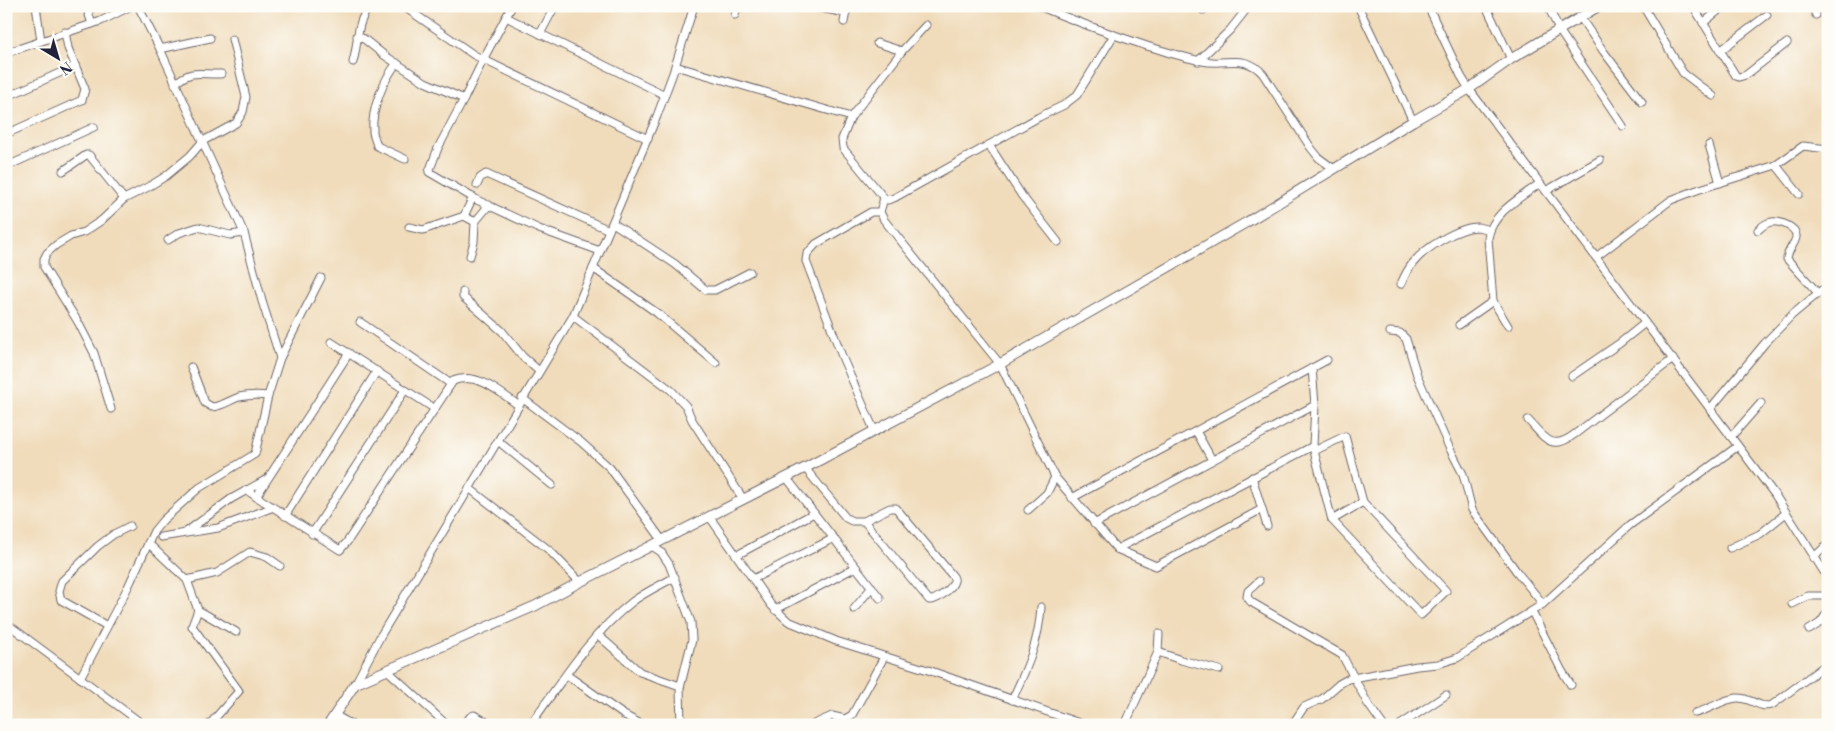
<svg xmlns="http://www.w3.org/2000/svg" width="1834" height="731" viewBox="0 0 1834 731" font-family="'Libre Bodoni',serif">
<style>
.lines{fill:none;stroke-linecap:round;stroke-linejoin:round}
.minor-casing{stroke:#6a6367;stroke-width:9}
.tertiary-casing{stroke:#6a6367;stroke-width:11}
.minor{stroke:#fff;stroke-width:7}
.tertiary{stroke:#fff;stroke-width:9}
</style>
<rect width="100%" height="100%" fill="#fdfcf7"/>
<filter id="ink" filterUnits="userSpaceOnUse"><feTurbulence type="fractalNoise" baseFrequency=".02" numOctaves="2"/><feDisplacementMap in="SourceGraphic" scale="10" xChannelSelector="R" yChannelSelector="G"/><feConvolveMatrix kernelMatrix="1 2 1 2 8 2 1 2 1" color-interpolation-filters="sRGB"/></filter>
<filter id="wash" filterUnits="userSpaceOnUse"><feTurbulence type="fractalNoise" baseFrequency=".0096" numOctaves="4" result="noise"/><feDisplacementMap in="SourceGraphic" scale="20" xChannelSelector="R" yChannelSelector="G"/><feGaussianBlur stdDeviation="1.12" result="paint"/><feColorMatrix in="noise" values="0 0 0 0 0 0 0 0 0 0 0 0 0 0 0 0 0 1.4 0 .05"/><feComposite in="paint" operator="in"/></filter>
<g filter="url(#wash)">
<rect width="100%" height="100%" fill="#f0dbba"/>
</g>
<g filter="url(#ink)">
<g class="lines">
<defs>
<g id="minor">
<path d="M36 6 41 41"/>
<path d="M86 6 92 24"/>
<path d="M403 6 474 55 648 139"/>
<path d="M512 6 486 54 464 99 438 148 429 172 477 200 539 229 600 251"/>
<path d="M810 6 846 13"/>
<path d="M1039 6C1074 21 1110 34 1147 46 1165 51 1184 58 1202 61 1226 66 1245 53 1263 74L1311 148 1319 158 1334 169"/>
<path d="M1358 6 1413 121"/>
<path d="M1428 6 1461 76 1469 89 1775 495 1828 578"/>
<path d="M1486 6 1511 59"/>
<path d="M1548 6 1559 30 1623 126"/>
<path d="M1643 6 1683 73 1713 96"/>
<path d="M1693 6 1736 76 1739 77 1746 75 1787 43"/>
<path d="M1812 6 1816 15"/>
<path d="M1203 10 1207 6"/>
<path d="M735 15 737 6"/>
<path d="M506 17 665 95"/>
<path d="M1580 17 1604 52 1642 102"/>
<path d="M844 22 847 6"/>
<path d="M1703 23 1724 6"/>
<path d="M540 34 555 6"/>
<path d="M357 36 364 39 384 55 425 82 464 99"/>
<path d="M877 43 902 51 851 117 842 139 843 148 884 198 880 212 884 220 1000 364 1055 477 1117 549 1156 566 1262 509"/>
<path d="M160 49 210 38"/>
<path d="M902 51 926 25"/>
<path d="M1720 51 1767 15"/>
<path d="M6 53 101 21 131 6"/>
<path d="M1198 61 1230 30 1249 6"/>
<path d="M353 62C359 41 355 24 370 6"/>
<path d="M397 63C384 79 371 109 373 131 373 136 376 141 377 146L405 159"/>
<path d="M675 66 851 117"/>
<path d="M175 84C192 68 201 75 221 74"/>
<path d="M6 97 75 66"/>
<path d="M6 134 82 100 85 89 68 48 65 32"/>
<path d="M989 145 1022 196 1058 242"/>
<path d="M1709 145 1720 183"/>
<path d="M6 163 12 164 94 127"/>
<path d="M1776 165 1799 194"/>
<path d="M63 171 86 155H89L124 199"/>
<path d="M477 185 480 178 486 174 609 230"/>
<path d="M1546 191 1600 160"/>
<path d="M884 198 888 200 894 198 1039 117 1064 105 1077 95 1114 35"/>
<path d="M464 216 473 197"/>
<path d="M613 223 675 264 706 290H715L750 272"/>
<path d="M409 227 423 230 464 216 475 222 489 205"/>
<path d="M1758 230C1761 228 1764 224 1768 223 1776 219 1797 226 1796 237 1795 245 1787 250 1787 259L1818 293"/>
<path d="M168 240 179 233 198 227 230 235 244 233"/>
<path d="M470 256 474 242 475 222"/>
<path d="M1596 257 1671 200 1697 190 1776 165 1803 146 1828 149"/>
<path d="M593 268 657 313 716 363"/>
<path d="M1401 284C1404 277 1408 269 1413 263 1425 248 1458 227 1478 227 1482 228 1486 229 1489 230"/>
<path d="M463 292V297L502 331 523 357 539 371"/>
<path d="M573 316 671 390 686 406 692 420 743 499"/>
<path d="M360 322 451 384"/>
<path d="M1459 325 1493 301"/>
<path d="M1508 326 1493 301 1488 238C1492 213 1520 198 1539 184"/>
<path d="M1390 332 1400 333 1406 339 1417 375 1449 447 1463 474 1472 510 1517 572 1543 604"/>
<path d="M331 342 435 409"/>
<path d="M280 358 321 278"/>
<path d="M191 367 205 403 212 407C223 406 230 400 239 397 249 395 259 395 268 396"/>
<path d="M1312 368 1315 405 1313 446 1314 451 1332 520 1421 615 1446 591 1363 502 1345 436 1314 451"/>
<path d="M1572 376 1620 343 1645 323"/>
<path d="M522 398 581 442 610 468 662 540"/>
<path d="M111 409 94 353 78 322 44 267V259L47 253 56 245 71 236 84 232 102 220 124 199 148 187 166 176 190 156 203 141 236 123 243 112 246 97 232 39"/>
<path d="M1710 409 1765 343 1792 315 1828 285"/>
<path d="M1528 420C1545 438 1551 452 1575 434L1673 359"/>
<path d="M874 430 843 359 806 261 807 254 816 244 871 212H880"/>
<path d="M1196 431 1212 460"/>
<path d="M1731 437 1761 403"/>
<path d="M498 441 552 485"/>
<path d="M805 468 846 518 852 521H864L929 600C936 601 952 589 954 581 955 578 953 576 951 574L896 508H890L864 521"/>
<path d="M786 477 880 598"/>
<path d="M1252 477 1267 526"/>
<path d="M469 488 549 550 580 582"/>
<path d="M246 490 340 550 347 542 453 381C477 371 499 392 518 405"/>
<path d="M256 497 349 353"/>
<path d="M1072 498 1327 360"/>
<path d="M1028 510 1047 493 1055 477"/>
<path d="M285 516 377 371"/>
<path d="M709 516 771 605 788 621 836 641 928 670 1085 725"/>
<path d="M1332 520 1363 502"/>
<path d="M1094 524 1315 405"/>
<path d="M186 532 231 499 267 479"/>
<path d="M312 534 405 390"/>
<path d="M161 537 218 528 271 508"/>
<path d="M148 543 187 580 198 610 236 632"/>
<path d="M652 546 661 552 669 564 691 622 692 640 680 688 681 725"/>
<path d="M1730 548 1760 534 1786 513"/>
<path d="M1117 549 1313 446"/>
<path d="M737 555 814 513"/>
<path d="M1813 558 1828 544"/>
<path d="M753 579 834 538"/>
<path d="M187 580 217 573 250 552 267 557 280 566"/>
<path d="M1259 581 1248 591 1247 597 1251 602 1342 655 1368 704 1383 725"/>
<path d="M1792 604 1808 596H1828"/>
<path d="M854 609 872 587"/>
<path d="M198 610 192 626 239 691 209 725"/>
<path d="M775 610 856 567"/>
<path d="M1532 612 1562 671 1571 685"/>
<path d="M6 623 144 725"/>
<path d="M107 626 61 600 59 591 62 581 98 546 114 534 130 526"/>
<path d="M1809 630 1820 623 1828 612"/>
<path d="M598 635 640 672 680 686"/>
<path d="M1158 652 1181 660 1219 670"/>
<path d="M387 670 447 725"/>
<path d="M567 675 624 715 643 725"/>
<path d="M80 678 128 587 154 531 163 520 199 488 255 454 268 396 280 358 262 301 244 233 160 49 138 6"/>
<path d="M355 684 381 635 573 316 657 116 673 73 694 6"/>
<path d="M1012 700C1027 668 1039 642 1041 607"/>
<path d="M1695 713C1710 710 1722 699 1737 698 1750 697 1759 709 1772 705L1828 663"/>
<path d="M335 715 352 725"/>
<path d="M814 724 832 716 845 719 852 715 884 657"/>
<path d="M464 725 470 717 474 715 492 725"/>
<path d="M530 725C561 682 590 635 632 602 645 592 661 585 675 577"/>
<path d="M1125 725 1158 652 1159 634"/>
<path d="M1292 725 1304 707 1322 699 1339 684 1348 679 1417 666 1438 664 1457 658 1468 651 1543 604 1630 525 1738 446"/>
<path d="M1400 725 1446 695"/>
</g>
<path id="tertiary" d="M328 725 355 684 535 606 580 582 805 468 1000 364 1247 222 1413 121 1469 89 1511 59 1599 6"/>
</defs>
<use href="#minor" class="minor-casing"/>
<use href="#tertiary" class="tertiary-casing"/>
<use href="#minor" class="minor"/>
<use href="#tertiary" class="tertiary"/>
</g>
</g>
<rect width="1834" height="731" fill="none" stroke="#fdfcf7" stroke-width="25"/>
<g transform="translate(58 58) rotate(142)" stroke="#fdfcf7" stroke-width="4" paint-order="stroke">
<path d="M0-4L9 19L0 12L-9 19Z" fill="#22223b"/>
<text y="-8" font-size="14" font-weight="bold" text-anchor="middle" fill="#22223b">N</text>
</g>
</svg>
